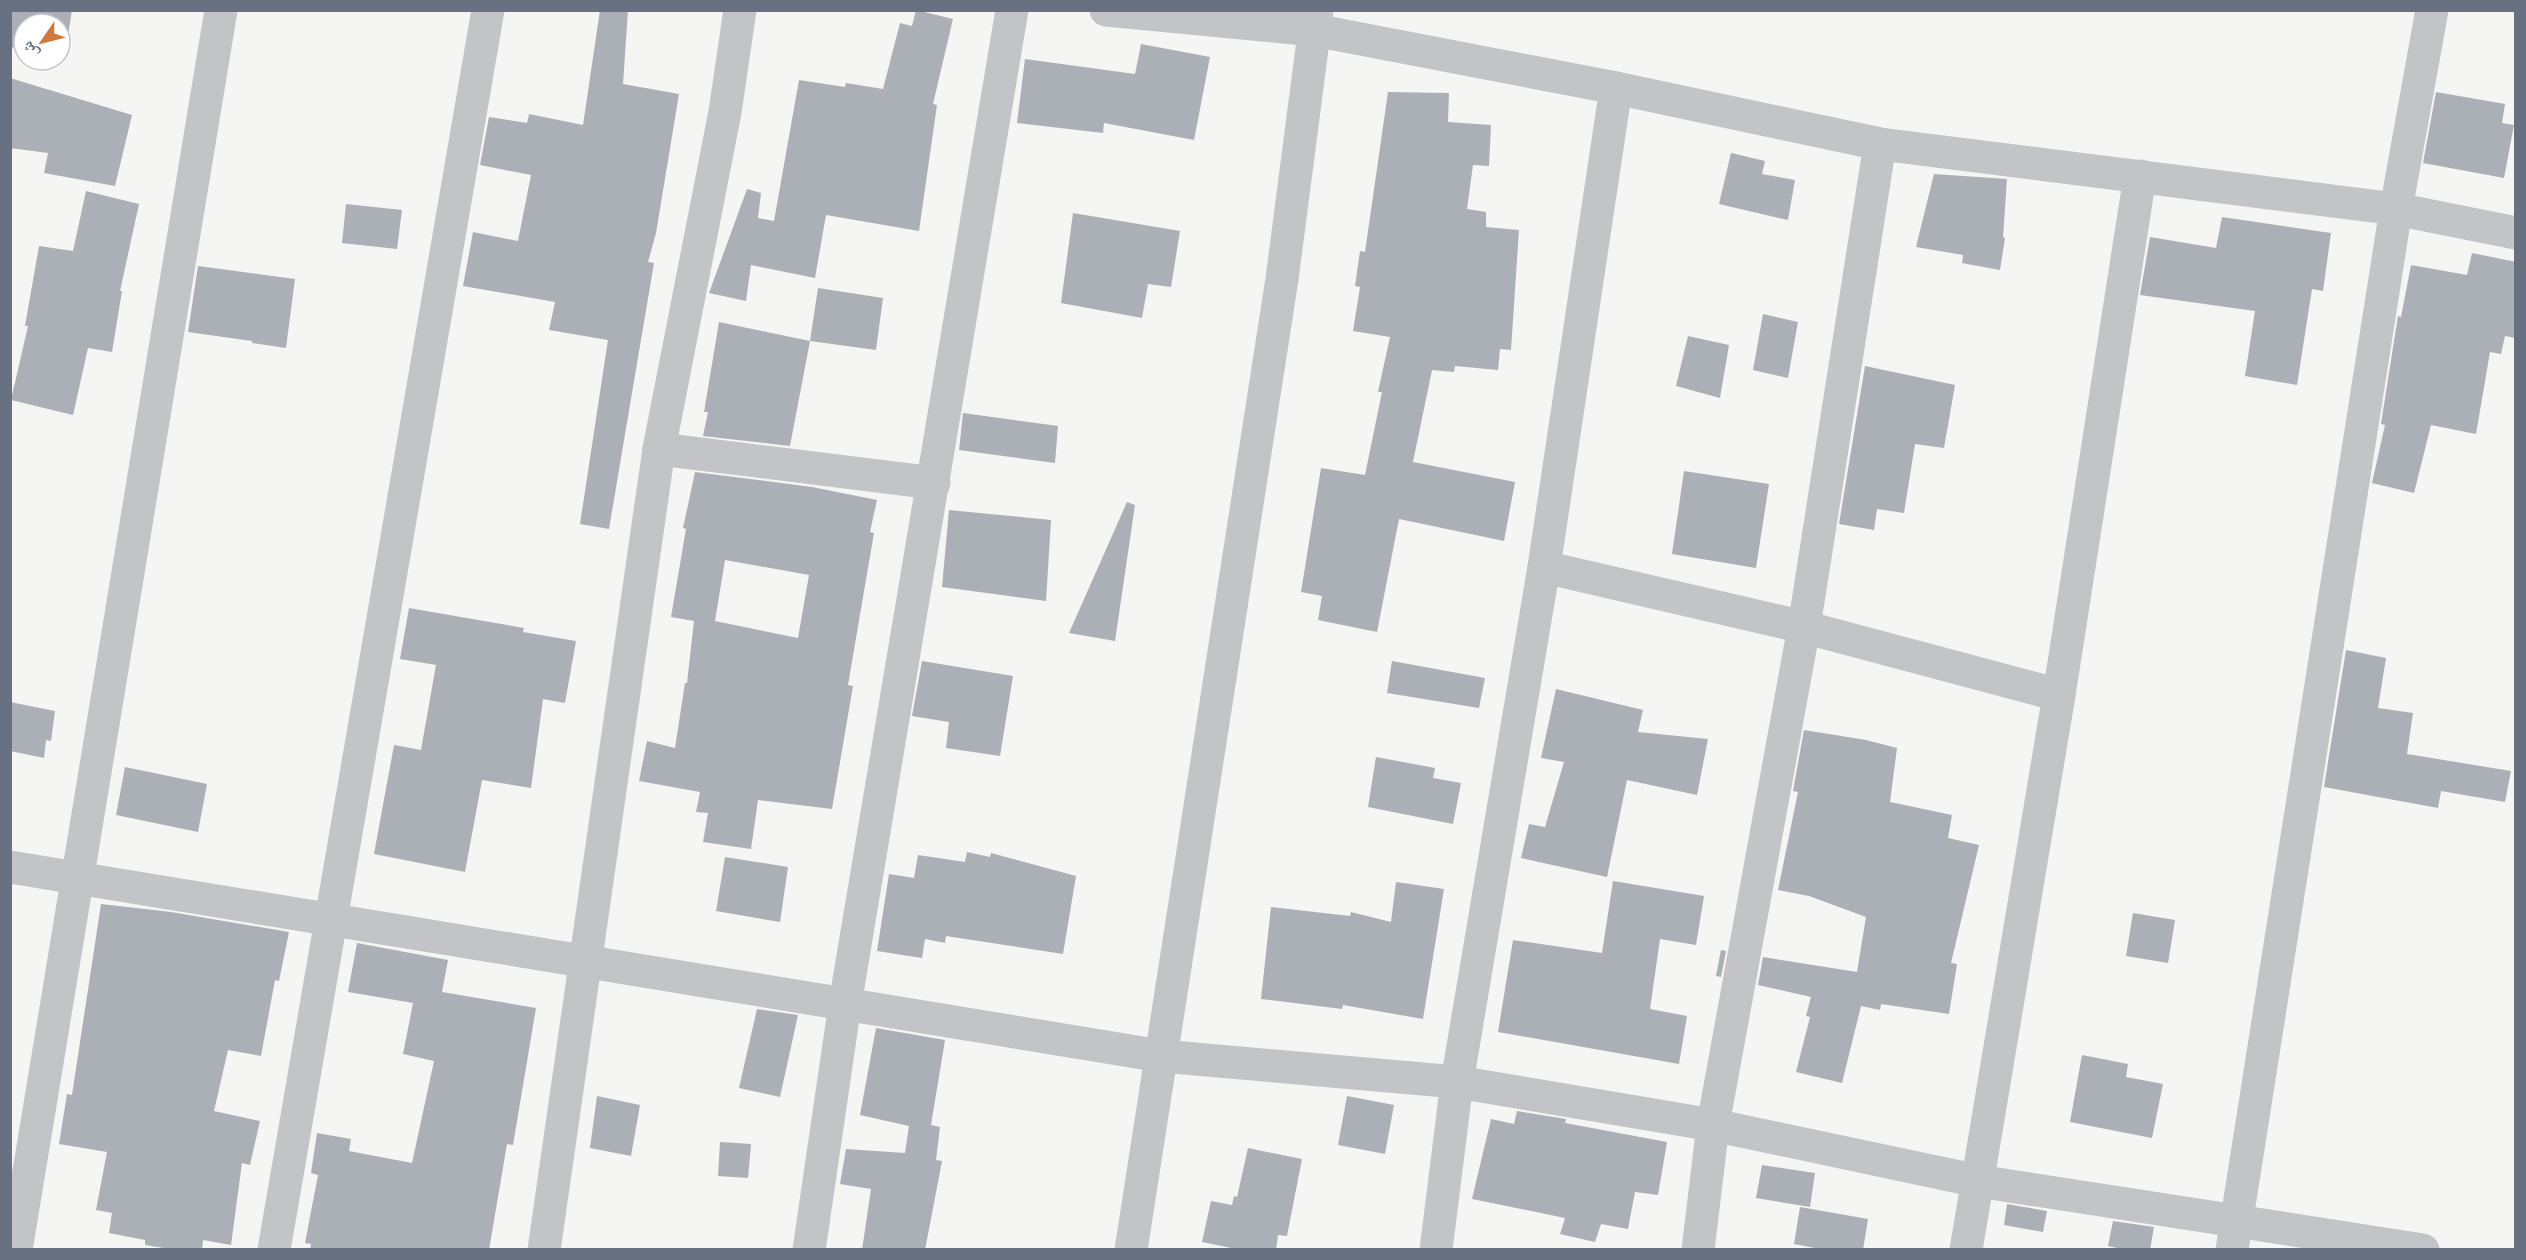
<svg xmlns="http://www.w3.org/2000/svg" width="2526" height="1260" viewBox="0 0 2526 1260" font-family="Commissioner,'Noto Naskh Arabic',sans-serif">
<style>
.building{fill:#abafb6;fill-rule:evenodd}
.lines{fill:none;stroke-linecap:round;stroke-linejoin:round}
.minor{stroke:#c2c4c8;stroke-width:33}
.tertiary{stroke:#c2c4c8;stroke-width:33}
</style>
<rect width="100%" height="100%" fill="#f5f6f3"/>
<g class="building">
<path d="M10 10H72L65 55 60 54V24H24V49L10 47Z"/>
<path d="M600 10H628L623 84 679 94 656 233 648 262 654 263 609 529 580 524 608 340 549 330 555 302 463 286 473 232 518 241 531 175 480 165 489 117 527 123 529 114 583 125Z"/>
<path d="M916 10 953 19 933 104 937 105 919 231 826 215 815 278 751 265 746 301 709 293 747 189 761 193 758 218 774 221 799 80 845 87 846 83 883 89 900 23 912 26Z"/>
<path d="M1141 44 1210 57 1194 140 1104 123 1103 133 1017 123 1025 59 1135 74Z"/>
<path d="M10 78 132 115 115 186 44 173 48 153 10 148Z"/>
<path d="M1388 92 1449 93 1448 122 1491 125 1489 166 1473 165 1467 209 1486 212V227L1519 230 1511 350 1500 349 1498 370 1455 366 1454 372 1432 370 1413 462 1515 482 1504 541 1399 519 1377 632 1318 620 1322 596 1301 592 1321 468 1365 475 1382 392H1378L1390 337 1353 331 1360 287 1355 286 1360 251 1365 252Z"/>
<path d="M2436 92 2505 104 2502 123 2514 125 2504 178 2423 163Z"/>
<path d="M1731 153 1765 161 1762 174 1795 180 1788 220 1719 204Z"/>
<path d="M1934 174 2007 179 2003 237 2005 238 2000 270 1962 263 1963 255 1916 247Z"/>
<path d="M86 191 139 204 120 291H122L112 352 88 348 73 415 11 400 28 326H25L39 246 73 251Z"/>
<path d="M346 204 402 210 397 249 342 243Z"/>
<path d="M1073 213 1180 231 1171 287 1148 284 1142 318 1061 303Z"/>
<path d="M2222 217 2331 233 2323 291 2312 289 2297 385 2245 376 2255 311 2140 295 2150 237 2216 248Z"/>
<path d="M2472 253 2516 262V338L2505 336 2501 354 2490 352 2476 434 2431 425 2414 493 2372 483 2385 425 2381 424 2398 316 2401 317 2411 265 2467 275Z"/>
<path d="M198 266 295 279 286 348 252 343V341L188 332Z"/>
<path d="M818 288 883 298 876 350 810 341Z"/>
<path d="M1763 314 1798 322 1788 378 1753 370Z"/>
<path d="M719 322 810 341 790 446 703 436 708 412H704Z"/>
<path d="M1688 336 1729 345 1720 398 1676 386Z"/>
<path d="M1865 366 1955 385 1944 448 1915 444 1904 513 1877 509 1874 530 1839 524Z"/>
<path d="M963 413 1058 426 1055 463 959 450Z"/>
<path d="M1684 471 1769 484 1756 568 1672 554Z"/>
<path d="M695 472 812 487 877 500 870 532 874 533 848 685 853 686 832 809 758 800 751 849 703 842 708 813 696 812 700 792 639 781 647 741 675 748 685 683H687L694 621 671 617 686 529 683 528ZM725 560 809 575 798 638 715 621Z"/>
<path d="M1127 502 1135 505 1115 641 1069 633Z"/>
<path d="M949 510 1051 520 1046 601 942 587Z"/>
<path d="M409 608 524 628 523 632 576 641 565 703 543 699 531 788 482 780 465 872 374 854 394 745 421 750 436 665 400 659Z"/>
<path d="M2346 650 2386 658 2378 708 2413 713 2407 754 2511 771 2505 802 2441 791 2438 808 2324 787Z"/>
<path d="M922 661 1013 676 1000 756 946 748 949 722 912 716Z"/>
<path d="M1392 661 1485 678 1479 708 1387 693Z"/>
<path d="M1556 689 1643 710 1638 732 1708 739 1697 795 1627 780 1607 877 1521 858 1529 824 1545 827 1564 762 1541 758Z"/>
<path d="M10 702 55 711 51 741 46 740 44 758 10 751Z"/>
<path d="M1804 730 1866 740 1897 748 1890 802 1952 815 1948 838 1979 845 1951 963 1957 964 1949 1014 1881 1004 1880 1010 1861 1006 1842 1083 1796 1072 1810 1017 1806 1016 1811 997 1758 985 1763 957 1857 972 1866 917 1809 896 1778 890 1798 792 1793 791Z"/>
<path d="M1376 757 1435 768 1433 778 1461 783 1453 824 1368 807Z"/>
<path d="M125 767 207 784 198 832 116 815Z"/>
<path d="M967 852 990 857 991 853 1076 876 1063 954 946 936 945 943 925 939 922 958 877 951 889 874 914 878 918 855 965 862Z"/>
<path d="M725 857 788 867 780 922 716 911Z"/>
<path d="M1613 881 1704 896 1696 945 1660 939 1650 1009 1687 1016 1679 1064 1498 1032 1513 940 1602 953Z"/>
<path d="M1396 882 1444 889 1423 1019 1343 1005 1342 1009 1261 999 1271 907 1350 916 1351 912 1391 922Z"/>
<path d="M101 904 171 912 289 932 279 981 275 980 261 1056 228 1050 214 1111 260 1121 250 1165 242 1163 231 1245 203 1240 202 1250H176L145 1245V1240L109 1233 112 1213 96 1210 107 1152 59 1144 67 1094 72 1095Z"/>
<path d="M2133 913 2175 920 2168 963 2126 956Z"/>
<path d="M357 943 448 960 442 992 536 1008 513 1145 507 1144 489 1250H310L311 1244 305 1243 318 1175 311 1173 317 1133 351 1139 349 1151 412 1163 434 1061 403 1054 413 1003 348 992Z"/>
<path d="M1721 950 1726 951 1721 977 1716 976Z"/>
<path d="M757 1009 798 1015 780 1097 739 1088Z"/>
<path d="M876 1028 945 1040 931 1125 940 1127 936 1160 942 1161 925 1250H862L871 1189 840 1184 846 1149 905 1153 909 1126 860 1115Z"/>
<path d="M2082 1055 2128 1064 2126 1077 2163 1084 2152 1138 2070 1122Z"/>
<path d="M597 1096 640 1105 631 1156 590 1148Z"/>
<path d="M1347 1096 1394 1105 1385 1154 1338 1145Z"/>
<path d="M1517 1111 1566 1119 1565 1123 1667 1142 1658 1195 1635 1192 1628 1229 1601 1224 1595 1242 1560 1234 1565 1218 1472 1199 1491 1119 1514 1124Z"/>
<path d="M720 1142 751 1144 748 1178 718 1176Z"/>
<path d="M1248 1148 1302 1159 1287 1236 1278 1235 1276 1250H1241L1202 1242 1211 1201 1232 1205 1234 1196 1237 1197Z"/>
<path d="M1762 1165 1815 1173 1810 1207 1756 1198Z"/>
<path d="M2007 1204 2047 1211 2043 1232 2004 1225Z"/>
<path d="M1800 1207 1868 1219 1863 1250H1825L1794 1244Z"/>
<path d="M2113 1221 2154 1227 2150 1250H2126L2108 1246Z"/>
</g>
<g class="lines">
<g class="minor">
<path d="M1106 10 1314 30 1616 88 1880 144 2396 209 2516 233"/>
<path d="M659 449 934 483"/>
<path d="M1544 567 1804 627 2059 695"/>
<path d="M10 867 1161 1056 1457 1082 1713 1125 1978 1181 2423 1250"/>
<path d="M16 1250 221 10"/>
<path d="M274 1250 488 10"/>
<path d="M544 1250 659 449 725 112 740 10"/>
<path d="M809 1250 845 1004 1012 10"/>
<path d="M1436 1250 1457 1082 1544 567 1616 88"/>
<path d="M1698 1250 1713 1125 1804 627 1880 144"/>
<path d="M1966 1250 2059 695 2140 176"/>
<path d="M2232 1250 2396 209 2432 10"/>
</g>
<path class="tertiary" d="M1131 1250 1282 279 1317 10"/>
</g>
<rect width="2526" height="1260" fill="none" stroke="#687181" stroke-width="24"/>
<g transform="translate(42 42) rotate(235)"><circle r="28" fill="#ffffff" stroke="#c3c6cd" stroke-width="1.5"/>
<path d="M0-4.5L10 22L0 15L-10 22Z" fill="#cf783a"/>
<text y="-9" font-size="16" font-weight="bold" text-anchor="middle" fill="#687181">ش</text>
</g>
</svg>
